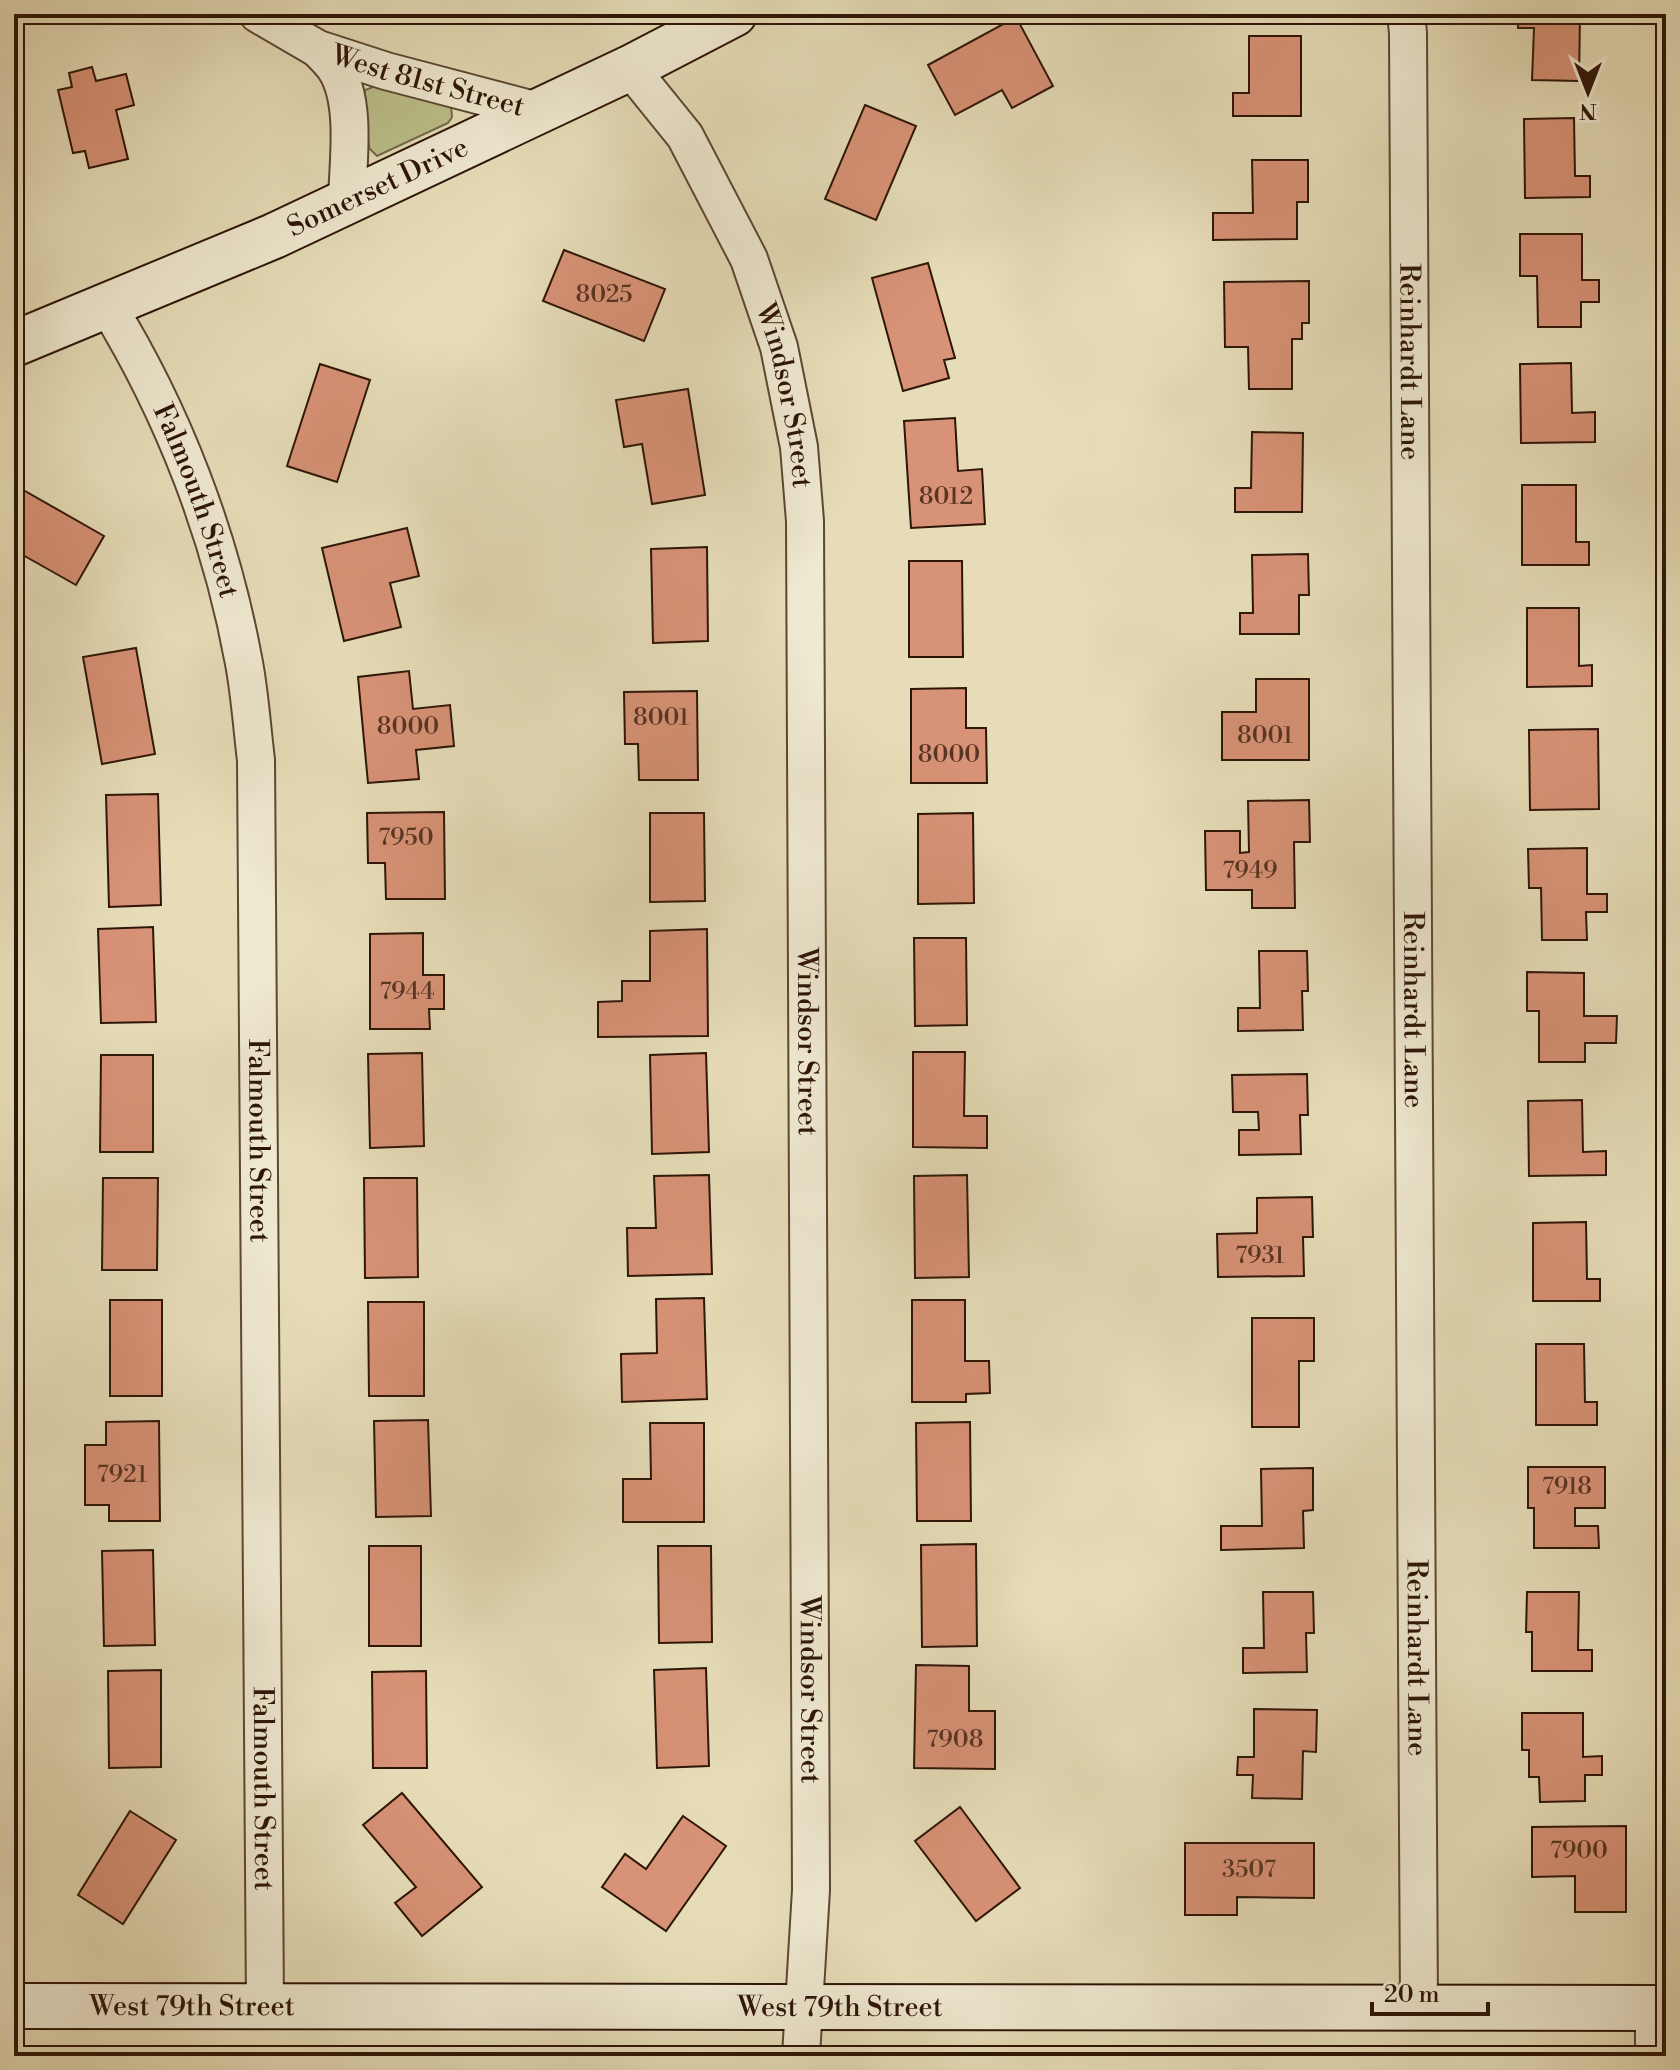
<svg xmlns="http://www.w3.org/2000/svg" width="1680" height="2070" viewBox="0 0 1680 2070" font-family="'Libre Bodoni',serif">
<style>
.green{fill:#bbbf8b;stroke:#746a49;stroke-width:2}
.building{fill:#d89277;stroke:#2e1507;stroke-width:2}
.lines{fill:none;stroke-linecap:round;stroke-linejoin:round}
.street-casing{stroke:#5c4733;stroke-width:40}
.secondary-casing{stroke:#2e1507;stroke-width:48}
.street{stroke:#efe9d1;stroke-width:36}
.secondary{stroke:#efe9d1;stroke-width:44}
.labels{text-anchor:middle;dominant-baseline:central;stroke-width:7;stroke-linejoin:round;paint-order:stroke}
.number-label{font-size:24px;fill:#583423}
.street-label{font-size:28px;fill:#2e1507;stroke:#efe9d1}
</style>
<rect width="100%" height="100%" fill="#e6ddb8"/>
<filter id="stains"><feTurbulence type="fractalNoise" baseFrequency=".0025" numOctaves="4"/><feColorMatrix values="0 0 0 0 .2 0 0 0 0 .09 0 0 0 0 .02 0 0 0 .5 -.17"/></filter>
<radialGradient id="worn" r=".72"><stop offset=".6" stop-color="#630" stop-opacity="0"/><stop offset="1" stop-color="#630" stop-opacity=".3"/></radialGradient>
<path class="green" d="M376 86 451 106 452 117 448 123 377 156 369 148 364 95 365 90Z"/>
<g class="building">
<path d="M1518 14H1580L1579 81 1532 80 1534 28H1518Z"/>
<path d="M1016 17 1053 86 1012 108 1002 90 955 115 928 65Z"/>
<path d="M1249 36H1301V116H1233V93H1249Z"/>
<path d="M92 67 96 81 126 74 134 105 116 110 128 159 89 168 85 151 73 153 58 90 72 87 69 73Z"/>
<path d="M865 105 916 126 876 220 825 199Z"/>
<path d="M1574 118 1575 176H1590V197L1525 198 1524 119Z"/>
<path d="M1252 160H1308V202H1297V239L1213 240V213H1253Z"/>
<path d="M1520 234H1582V280H1599V302H1581V327H1538L1537 276H1520Z"/>
<path d="M564 250 665 289 644 341 543 301Z"/>
<path d="M928 263 955 358 944 360 949 378 903 391 872 278Z"/>
<path d="M1309 281V323H1302V339H1292V389H1249L1248 347H1225L1224 282Z"/>
<path d="M1571 363 1572 413 1595 412V442L1521 443 1520 364Z"/>
<path d="M320 364 370 380 337 482 287 466Z"/>
<path d="M688 389 705 495 652 504 642 444 624 447 616 400Z"/>
<path d="M955 418 958 471 982 469 985 524 911 528 904 421Z"/>
<path d="M1252 432 1303 433 1302 512H1235V488H1251Z"/>
<path d="M1522 485H1576V542H1589V565H1522Z"/>
<path d="M18 487 104 536 76 585 14 550V493Z"/>
<path d="M407 528 419 576 390 583 401 627 344 641 322 548Z"/>
<path d="M707 547 708 641 653 643 651 549Z"/>
<path d="M1308 554 1309 595H1299V634H1240V613H1253L1252 555Z"/>
<path d="M909 561H962L963 657H909Z"/>
<path d="M1527 608H1579V666L1592 665V686L1527 687Z"/>
<path d="M136 648 155 754 102 764 83 657Z"/>
<path d="M409 671 413 709 450 705 454 746 416 750 419 779 368 783 358 677Z"/>
<path d="M1256 679H1309V760H1222V712H1256Z"/>
<path d="M966 688V728H986L987 783H911V689Z"/>
<path d="M697 691 698 780H639L638 744H625L624 692Z"/>
<path d="M1598 729 1599 809 1530 810 1529 730Z"/>
<path d="M158 794 161 905 109 907 106 795Z"/>
<path d="M1309 800 1310 842H1294L1295 908H1252V890H1206L1205 831H1240V853L1249 852 1248 801Z"/>
<path d="M444 812 445 899H386L385 863H368L367 813Z"/>
<path d="M650 813H704L705 901 650 902Z"/>
<path d="M973 813 974 903 918 904V814Z"/>
<path d="M1587 848V894H1607V912H1586L1587 940H1542L1541 888H1529L1528 849Z"/>
<path d="M153 927 156 1022 101 1023 98 929Z"/>
<path d="M707 929 708 1036 598 1037V1002L622 1001V981H650V931Z"/>
<path d="M423 933V975H444V1009H429L430 1029H370V934Z"/>
<path d="M914 938H966L967 1025 915 1026Z"/>
<path d="M1259 951H1307L1308 991H1302L1303 1030 1238 1031V1008H1260Z"/>
<path d="M1527 972 1584 973V1016H1617L1616 1043H1585V1062H1539V1011H1527Z"/>
<path d="M913 1052H965L964 1116H987V1148L913 1147Z"/>
<path d="M422 1053 424 1146 370 1148 368 1054Z"/>
<path d="M706 1053 709 1152 652 1154 650 1055Z"/>
<path d="M101 1055H153V1152H100Z"/>
<path d="M1307 1074 1308 1115H1300L1301 1154 1239 1155V1130H1259L1258 1112H1233L1232 1075Z"/>
<path d="M1582 1100 1583 1152 1606 1151V1175L1529 1176 1528 1101Z"/>
<path d="M709 1175 712 1274 628 1276 627 1228H656L654 1176Z"/>
<path d="M967 1175 969 1277 915 1278 914 1176Z"/>
<path d="M103 1178H158L157 1270H102Z"/>
<path d="M364 1178H417L418 1277 365 1278Z"/>
<path d="M1312 1197 1313 1237H1303L1304 1276 1218 1277 1217 1234 1257 1233V1198Z"/>
<path d="M1586 1222 1587 1279H1600V1301H1533V1223Z"/>
<path d="M704 1298 707 1399 622 1402 621 1354 657 1353 656 1299Z"/>
<rect x="110" y="1300" width="52" height="96"/>
<path d="M912 1300H965V1361H989L990 1393 966 1394V1402H912Z"/>
<path d="M368 1302H424V1396H369Z"/>
<path d="M1252 1318H1314V1361H1299V1427H1252Z"/>
<path d="M1536 1344H1584L1585 1402H1597V1425H1536Z"/>
<path d="M428 1420 431 1516 376 1517 374 1421Z"/>
<path d="M159 1421 160 1521H109V1505H85V1445H106V1422Z"/>
<path d="M970 1422 971 1521H917L916 1423Z"/>
<path d="M650 1423H704V1522H623V1479H651Z"/>
<path d="M1528 1467H1605V1508H1575V1526H1598L1599 1548H1534V1508H1528Z"/>
<path d="M1313 1468V1510L1303 1511 1304 1548 1221 1550V1526H1262L1261 1469Z"/>
<path d="M976 1544 977 1646 922 1647 921 1545Z"/>
<rect x="369" y="1546" width="52" height="100"/>
<path d="M658 1546H711L712 1642 659 1643Z"/>
<path d="M153 1550 155 1645 104 1646 102 1551Z"/>
<path d="M1263 1592H1313L1314 1633H1306L1307 1672 1243 1673V1648H1264Z"/>
<path d="M1527 1592H1579L1578 1650H1592V1671H1532V1632H1526Z"/>
<path d="M916 1665 969 1666V1711H995V1769L914 1768Z"/>
<path d="M706 1668 709 1766 657 1768 654 1670Z"/>
<path d="M161 1670V1767L109 1768 108 1671Z"/>
<path d="M426 1671 427 1768H373L372 1672Z"/>
<path d="M1254 1709 1317 1710 1316 1752 1303 1751 1302 1799 1252 1798 1253 1775H1237L1238 1757H1254Z"/>
<path d="M1522 1713H1583V1757L1602 1756V1775H1585V1801L1540 1802 1539 1777H1529V1750H1522Z"/>
<path d="M402 1793 482 1887 422 1936 395 1903 416 1887 363 1825Z"/>
<path d="M960 1807 1020 1888 976 1921 915 1841Z"/>
<path d="M130 1811 176 1840 123 1924 78 1895Z"/>
<path d="M683 1816 726 1846 666 1931 602 1887 625 1854 646 1869Z"/>
<path d="M1626 1826V1912H1575V1876L1532 1877V1827Z"/>
<path d="M1185 1843H1314V1898L1237 1897V1915H1185Z"/>
</g>
<g class="lines">
<defs>
<g id="street">
<path id="s1" d="M258 14 318 49 386 71 538 111"/>
<path id="s2" d="M1406 14 1408 33 1419 2008"/>
<path d="M318 49C324 55 331 62 335 68 357 101 348 162 347 200"/>
<path id="s3" d="M630 68 685 136 749 259 779 347 799 447 805 521 811 1890 801 2056"/>
<path id="s4" d="M107 305C174 414 221 537 244 663 250 695 252 728 256 760L265 2006"/>
<path d="M1654 2008V2056"/>
</g>
<g id="secondary">
<path id="s5" d="M14 344 274 236 630 68 734 14"/>
<path id="s6" d="M14 2006 1666 2008"/>
</g>
</defs>
<use href="#street" class="street-casing"/>
<use href="#secondary" class="secondary-casing"/>
<use href="#street" class="street"/>
<use href="#secondary" class="secondary"/>
</g>
<g class="labels">
<g class="number-label">
<text x="604" y="295">8025</text>
<text x="946" y="497">8012</text>
<text x="661" y="718">8001</text>
<text x="408" y="727">8000</text>
<text x="1265" y="736">8001</text>
<text x="949" y="755">8000</text>
<text x="406" y="838">7950</text>
<text x="1250" y="871">7949</text>
<text x="407" y="992">7944</text>
<text x="1260" y="1256">7931</text>
<text x="122" y="1475">7921</text>
<text x="1567" y="1487">7918</text>
<text x="955" y="1740">7908</text>
<text x="1579" y="1851">7900</text>
<text x="1249" y="1870">3507</text>
</g>
<g class="street-label">
<text stroke="none"><textPath href="#s1" startOffset="184">West 81st Street</textPath></text>
<text stroke="none"><textPath href="#s5" startOffset="396">Somerset Drive</textPath></text>
<text stroke="none"><textPath href="#s2" startOffset="348">Reinhardt Lane</textPath></text>
<text stroke="none"><textPath href="#s3" startOffset="368">Windsor Street</textPath></text>
<text stroke="none"><textPath href="#s4" startOffset="216">Falmouth Street</textPath></text>
<text stroke="none"><textPath href="#s2" startOffset="996">Reinhardt Lane</textPath></text>
<text stroke="none"><textPath href="#s3" startOffset="1016">Windsor Street</textPath></text>
<text stroke="none"><textPath href="#s4" startOffset="864">Falmouth Street</textPath></text>
<text stroke="none"><textPath href="#s2" startOffset="1644">Reinhardt Lane</textPath></text>
<text stroke="none"><textPath href="#s3" startOffset="1664">Windsor Street</textPath></text>
<text stroke="none"><textPath href="#s4" startOffset="1512">Falmouth Street</textPath></text>
<text stroke="none"><textPath href="#s6" startOffset="178">West 79th Street</textPath></text>
<text stroke="none"><textPath href="#s6" startOffset="826">West 79th Street</textPath></text>
</g>
</g>
<rect width="1680" height="2070" fill="none" stroke="#e6ddb8" stroke-width="48"/>
<rect x="16" y="16" width="1648" height="2038" fill="none" stroke="#2e1507" stroke-width="4"/>
<rect x="24" y="24" width="1632" height="2022" fill="none" stroke="#2e1507" stroke-width="2"/>
<g transform="translate(1588 92) rotate(180)" stroke="#efe9d1" stroke-width="6" paint-order="stroke">
<path d="M0-6L14 30L0 20L-14 30Z" fill="#2e1507"/>
<text y="-12" font-size="22" font-weight="bold" text-anchor="middle" fill="#2e1507">N</text>
</g>
<path d="M1372 2002v12h116v-12" fill="none" stroke="#2e1507" stroke-width="4"/>
<text x="1384" y="2002" font-size="24" fill="#2e1507" stroke="#efe9d1" stroke-width="6" paint-order="stroke">20 m</text>
<rect width="100%" height="100%" filter="url(#stains)"/>
<rect width="100%" height="100%" fill="url(#worn)"/>
</svg>
